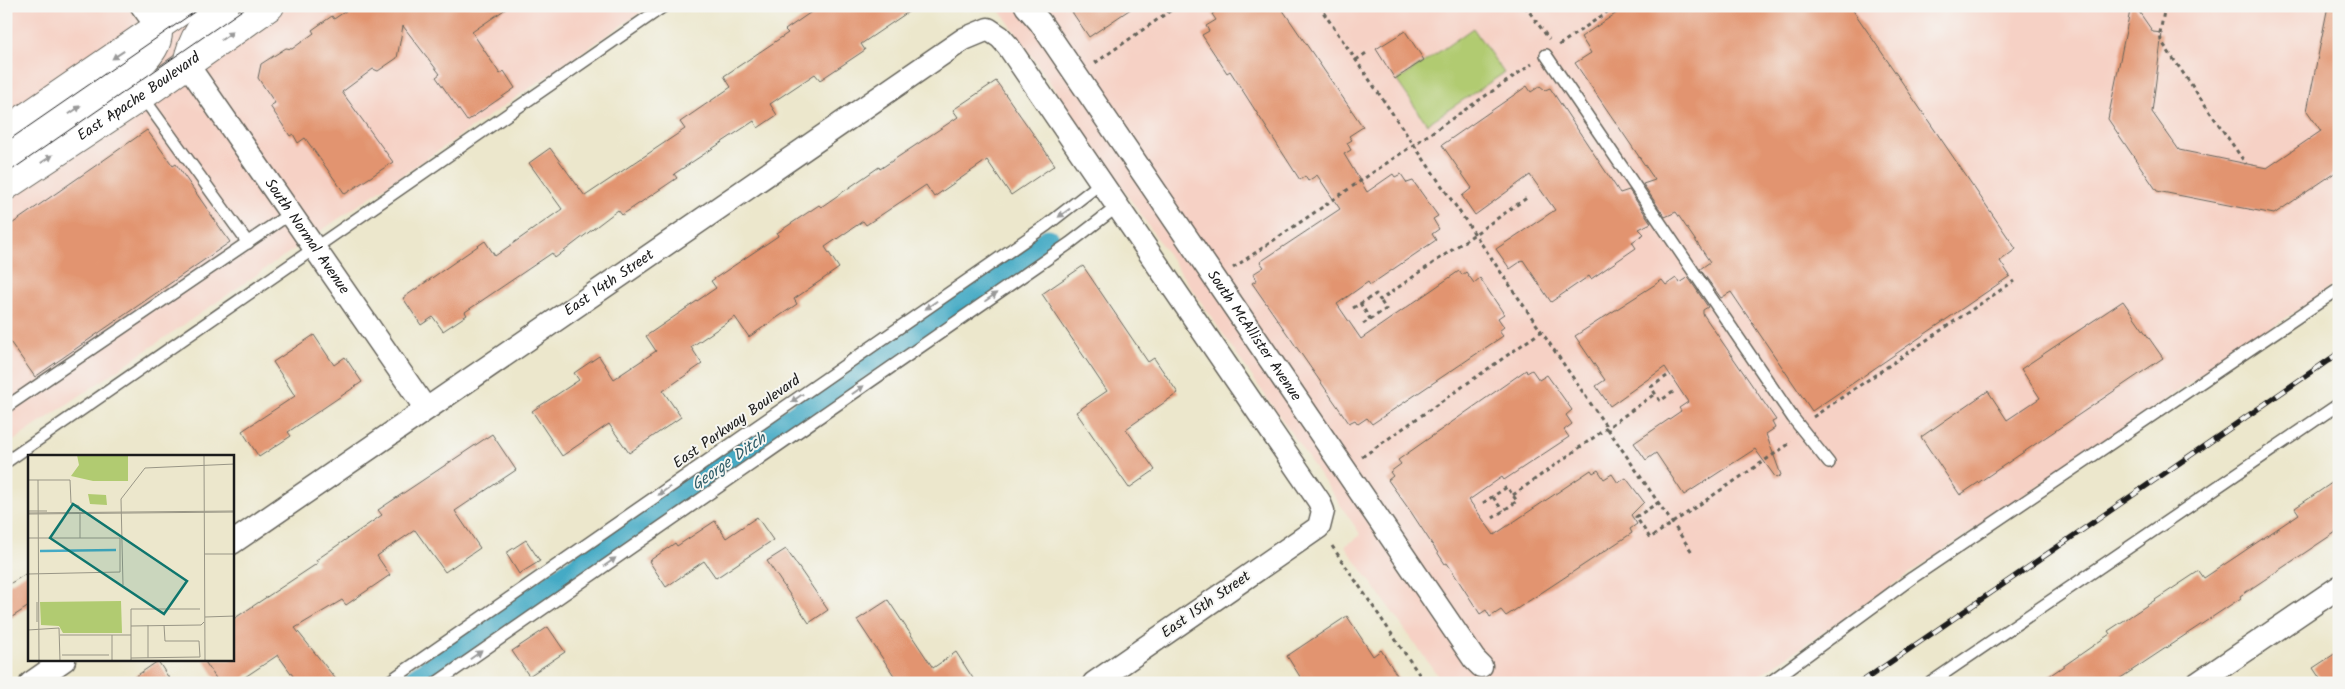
<svg xmlns="http://www.w3.org/2000/svg" width="2345" height="689" viewBox="0 0 2345 689" font-family="Kalam,sans-serif">
<style>
.built{fill:#f6d1c5}
.green{fill:#b1cb71;stroke:#667446}
.lines{fill:none;stroke-linecap:round;stroke-linejoin:round}
.canal{stroke:#45aac5;stroke-width:25}
.building{fill:#e29470}
.service-casing{stroke:#65635a;stroke-width:14}
.minor-casing{stroke:#65635a;stroke-width:25}
.primary-casing{stroke:#65635a;stroke-width:30}
.path{stroke:#65635a;stroke-width:3;stroke-dasharray:4 4;stroke-linecap:butt}
.service{stroke:#fff;stroke-width:11}
.minor{stroke:#fff;stroke-width:22}
.primary{stroke:#fff;stroke-width:28}
.tram{stroke:#1c1c1c;stroke-width:1}
.rail-casing{stroke:#1c1c1c;stroke-width:5.5}
.rail{stroke:#f6f6f2;stroke-width:4;stroke-dasharray:11;stroke-linecap:butt}
.oneway{fill:#999}
.labels{text-anchor:middle;dominant-baseline:central;stroke-width:4;stroke-linejoin:round;paint-order:stroke}
.street-label{font-size:15px;fill:#1c1c1c;stroke:#f6f6f2}
.water-label{font-size:16px;font-style:italic;fill:#2e5c68;stroke:#f6f6f2}
.inset-river{fill:none;stroke:#45aac5;stroke-width:2.5}
.inset-road{fill:none;stroke:#999686;stroke-width:1}
.view{fill:#0f766e;fill-opacity:0.15;stroke:#0f766e;stroke-width:2.5}
.inset-edge{fill:none;stroke:#1c1c1c;stroke-width:2.5}
</style>
<rect width="100%" height="100%" fill="#f6f6f2"/>
<filter id="ink" filterUnits="userSpaceOnUse"><feTurbulence type="fractalNoise" baseFrequency=".02" numOctaves="2"/><feDisplacementMap in="SourceGraphic" scale="10" xChannelSelector="R" yChannelSelector="G"/><feConvolveMatrix kernelMatrix="1 2 1 2 8 2 1 2 1" color-interpolation-filters="sRGB"/></filter>
<filter id="wash" filterUnits="userSpaceOnUse"><feTurbulence type="fractalNoise" baseFrequency=".0096" numOctaves="4" result="noise"/><feDisplacementMap in="SourceGraphic" scale="20" xChannelSelector="R" yChannelSelector="G"/><feGaussianBlur stdDeviation="1.12" result="paint"/><feColorMatrix in="noise" values="0 0 0 0 0 0 0 0 0 0 0 0 0 0 0 0 0 1.4 0 .05"/><feComposite in="paint" operator="in"/></filter>
<g filter="url(#wash)">
<rect width="100%" height="100%" fill="#ece7cc"/>
<g class="built">
<path d="M6 6H650L6 446Z"/>
<path d="M995 6H2339V282L1748 683H1443L1345 546 1361 535 1004 16Z"/>
</g>
<path class="green" d="M1473 28 1504 73 1427 124 1397 81Z"/>
<g class="lines">
<path class="canal" d="M411 683 1048 241"/>
</g>
<g id="blocks">
<g class="building">
<path d="M353 6H510L472 32 500 74 504 71 515 88 467 121 436 77 440 74 403 26 397 58 378 71 373 69 342 92 393 162 345 194 305 138 298 143 293 134 290 136 270 106 275 103 258 78 261 64 286 48 292 49 314 33 312 30 332 16 334 19Z"/>
<path d="M820 6H917L861 44 865 50 820 80 815 74 770 104 777 115 758 128 754 121 674 174 677 178 622 215 618 210 555 258 552 253 465 312 467 315 443 331 433 317 421 325 403 298 485 241 495 256 562 209 529 163 550 148 585 196 685 129 680 122 731 87 724 76 788 33 785 30Z"/>
<path d="M1068 6H1135L1089 37Z"/>
<path d="M1223 6H1280L1363 127 1349 136 1352 140 1347 143 1351 150 1344 154 1367 192 1393 174 1395 177 1401 174 1407 183 1413 181 1438 216 1433 219 1439 229 1432 234 1436 240 1370 285 1368 282 1337 304 1361 339 1459 271 1462 275 1466 272 1474 283 1480 278 1504 314 1498 318 1504 327 1499 331 1503 336 1372 424 1367 418 1358 424 1355 420 1349 423 1252 283 1257 280 1253 274 1264 267 1260 262 1340 209 1317 175 1308 181 1305 176 1300 180 1230 71 1227 73 1202 35 1209 31 1206 26 1216 20 1212 14Z"/>
<path d="M1627 6H1850L2016 249 2000 261 2010 276 1812 411 1731 292 1721 298 1700 269 1710 262 1676 212 1665 217 1643 184 1655 180 1575 63 1591 53 1581 37Z"/>
<path d="M2131 6H2135L2153 32 2162 33 2152 112 2179 150 2267 168 2321 131 2307 111 2328 6H2339V170L2274 214 2157 191 2108 119Z"/>
<path d="M1405 31 1424 60 1395 79 1376 49Z"/>
<path d="M996 81 1055 165 1011 195 987 160 934 197 926 185 866 225 863 221 825 247 839 268 794 299 797 304 749 337 735 317 691 347 702 364 663 391 681 417 629 453 609 424 562 456 532 411 579 380 574 373 599 356 614 379 656 351 646 336 716 288 711 281 778 236 777 233 819 205 821 207 879 167 880 169 958 117 953 110Z"/>
<path d="M1527 86 1531 92 1540 86 1545 90 1550 88 1620 193 1629 190 1651 223 1639 229 1644 234 1632 242 1636 248 1591 279 1589 276 1551 302 1523 260 1510 269 1496 249 1555 210 1530 175 1475 215 1462 196 1472 188 1442 145Z"/>
<path d="M147 130 173 166 176 164 230 242 35 377 6 336V228Z"/>
<path d="M1083 266 1148 362 1154 358 1178 393 1126 429 1155 470 1129 488 1076 412 1107 391 1042 294Z"/>
<path d="M1688 277 1708 307 1703 310V314L1776 420 1772 422 1775 428 1766 434 1781 475 1776 478 1755 449 1684 495 1656 453 1646 460 1634 443 1681 411 1679 408 1688 402 1665 367 1610 406 1596 386 1605 380 1575 336 1662 280 1666 285 1676 278 1679 283Z"/>
<path d="M2123 301 2163 358 1960 495 1921 437 1988 391 2007 420 2040 398 2021 369Z"/>
<path d="M314 335 334 365 345 357 362 382 288 432 291 436 259 457 242 431 295 396 273 362Z"/>
<path d="M1526 370 1527 373 1532 370 1539 380 1547 375 1572 410 1566 415 1572 424 1564 430 1569 437 1504 480 1502 477 1469 500 1494 535 1591 470 1593 473 1598 470 1604 479 1612 474 1618 483 1626 478 1644 502 1631 515 1637 524 1630 529 1632 533 1506 616 1501 610 1490 617 1486 610 1480 614 1447 563 1445 564 1411 512 1388 480 1393 476 1390 472 1401 464 1398 460Z"/>
<path d="M492 434 516 470 455 511 480 548 445 572 415 530 377 556 390 575 346 605 342 600 295 628 339 683H298L278 655 236 683H219L204 660H232V620L318 563 316 560 382 515 378 510Z"/>
<path d="M2339 478V530L2240 596 2241 598 2113 683H2039L2110 634 2108 631 2199 571 2204 578 2237 556 2299 514 2295 508Z"/>
<path d="M757 517 773 540 716 578 704 561 666 587 649 561 675 543 677 546 715 521 726 538Z"/>
<path d="M526 540 540 561 519 574 506 553Z"/>
<path d="M786 549 828 610 809 623 767 561Z"/>
<path d="M29 572V606L6 621V586Z"/>
<path d="M888 600 933 668 956 652 976 683H899L857 620Z"/>
<path d="M1347 616 1373 656 1381 650 1402 683H1304L1287 656Z"/>
<path d="M548 627 565 652 529 676 512 651Z"/>
<path d="M2339 651V683H2323L2313 668Z"/>
<path d="M158 661 172 683H126Z"/>
</g>
</g>
</g>
<g filter="url(#ink)">
<use href="#blocks" fill-opacity="0" stroke="#65635a" stroke-width="1"/>
<g class="lines">
<defs>
<g id="service">
<path d="M1546 55 1793 418 1829 463"/>
<path d="M142 96 248 243"/>
<path d="M6 407 291 213"/>
<path d="M6 462 664 6"/>
<path d="M387 683 1047 225 1102 182"/>
<path d="M436 683 1070 243 1118 206"/>
<path d="M1769 683 1912 578 2339 289"/>
<path d="M1930 683 2339 404"/>
</g>
<g id="minor">
<path d="M142 6 158 28"/>
<path id="s1" d="M1026 6 1040 22 1474 659 1481 666"/>
<path id="s2" d="M187 64 426 409"/>
<path id="s3" d="M232 543 964 39 988 29 1000 37 1008 46 1319 501 1323 511 1319 527 1094 683"/>
<path d="M31 683 64 660"/>
<path d="M2198 683 2339 587"/>
</g>
<g id="primary">
<path d="M187 64C192 38 203 21 225 6"/>
<path d="M6 131 188 6"/>
<path d="M6 157 139 66C149 55 159 45 158 29"/>
<path id="s4" d="M6 186 142 96 270 6"/>
</g>
</defs>
<use href="#service" class="service-casing"/>
<use href="#minor" class="minor-casing"/>
<use href="#primary" class="primary-casing"/>
<g class="path">
<path d="M1319 6 1692 552"/>
<path d="M1525 6 1549 39"/>
<path d="M2130 6 2134 12"/>
<path d="M2165 6 2160 33 2161 41 2246 164"/>
<path d="M1559 45 1616 6"/>
<path d="M1356 60 1368 52"/>
<path d="M1095 63 1177 6"/>
<path d="M1233 268 1532 64"/>
<path d="M1360 303 1370 319"/>
<path d="M1353 308 1376 294 1380 300 1528 197"/>
<path d="M1363 324 1386 309 1380 300"/>
<path d="M1667 376 1651 387 1660 401 1676 390"/>
<path d="M1813 417 2014 281"/>
<path d="M1362 457 1542 331"/>
<path d="M1513 495 1656 393"/>
<path d="M1493 497 1503 511"/>
<path d="M1659 502 1636 517 1650 538 1792 442"/>
<path d="M1483 503 1507 487 1517 501 1493 518"/>
<path d="M1332 546 1425 683"/>
</g>
<use href="#service" class="service"/>
<use href="#minor" class="minor"/>
<use href="#primary" class="primary"/>
<g class="tram">
<path d="M6 142 203 6"/>
<path d="M6 174 248 6"/>
</g>
<defs>
<path id="rail" d="M1860 683 2339 353"/>
</defs>
<use href="#rail" class="rail-casing"/>
<use href="#rail" class="rail"/>
</g>
<defs><path id="oneway-solid" d="M-6-.8H1V-3.2L6.5 0L1 3.2V.8H-6Z" transform="scale(1.25)"/></defs>
<g class="oneway">
<use href="#oneway-solid" transform="translate(227 36) rotate(-35)"/>
<use href="#oneway-solid" transform="translate(118 55) rotate(146)"/>
<use href="#oneway-solid" transform="translate(75 110) rotate(-35)"/>
<use href="#oneway-solid" transform="translate(47 159) rotate(-34)"/>
<use href="#oneway-solid" transform="translate(1064 213) rotate(144)"/>
<use href="#oneway-solid" transform="translate(991 297) rotate(-35)"/>
<use href="#oneway-solid" transform="translate(931 305) rotate(145)"/>
<use href="#oneway-solid" transform="translate(858 390) rotate(-35)"/>
<use href="#oneway-solid" transform="translate(797 398) rotate(145)"/>
<use href="#oneway-solid" transform="translate(664 491) rotate(145)"/>
<use href="#oneway-solid" transform="translate(610 562) rotate(-35)"/>
<use href="#oneway-solid" transform="translate(476 655) rotate(-35)"/>
</g>
</g>
<g class="labels">
<g class="street-label">
<text stroke="none"><textPath href="#s4" startOffset="160">East Apache Boulevard</textPath></text>
<text stroke="none"><textPath href="#s2" startOffset="210">South Normal Avenue</textPath></text>
<text stroke="none"><textPath href="#s3" startOffset="458">East 14th Street</textPath></text>
<text stroke="none"><textPath href="#s1" startOffset="401">South McAllister Avenue</textPath></text>
<text transform="translate(737 422) rotate(-35)">East Parkway Boulevard</text>
<text transform="translate(1206 605) rotate(-35)">East 15th Street</text>
</g>
<g class="water-label">
<text transform="translate(729 462) rotate(-35)">George Ditch</text>
</g>
</g>
<g transform="translate(28 455)">
<rect width="206" height="206" fill="#ece7cc"/>
<path d="M49 0H100V26H65L43 21 51 10ZM60 39 78 40 79 50 62 49ZM93 146 94 178H35L31 171 13 170 12 147Z" fill="#b1cb71"/>
<path class="inset-river" d="M12 96 88 95"/>
<path class="inset-road" d="M176 0 177 206M117 13 207 9M0 25H42L43 48 51 51 52 56M10 25 11 206M0 56H19M0 58 207 56M52 58V83M0 59 207 57M0 83H92V117L0 119M176 99H207M95 130 93 44 117 13M177 162 207 161M9 167V147M120 170V203M103 171 173 170 176 167M0 175 31 173 32 206M32 180H103M84 180V206M34 200H81M103 203 172 202 171 186H137L136 170M103 206V154H172"/>
<path class="view" d="M45 49 159 126 136 159 22 83Z"/>
<rect width="206" height="206" class="inset-edge"/>
</g>
<rect width="2345" height="689" fill="none" stroke="#f6f6f2" stroke-width="25"/>
</svg>
